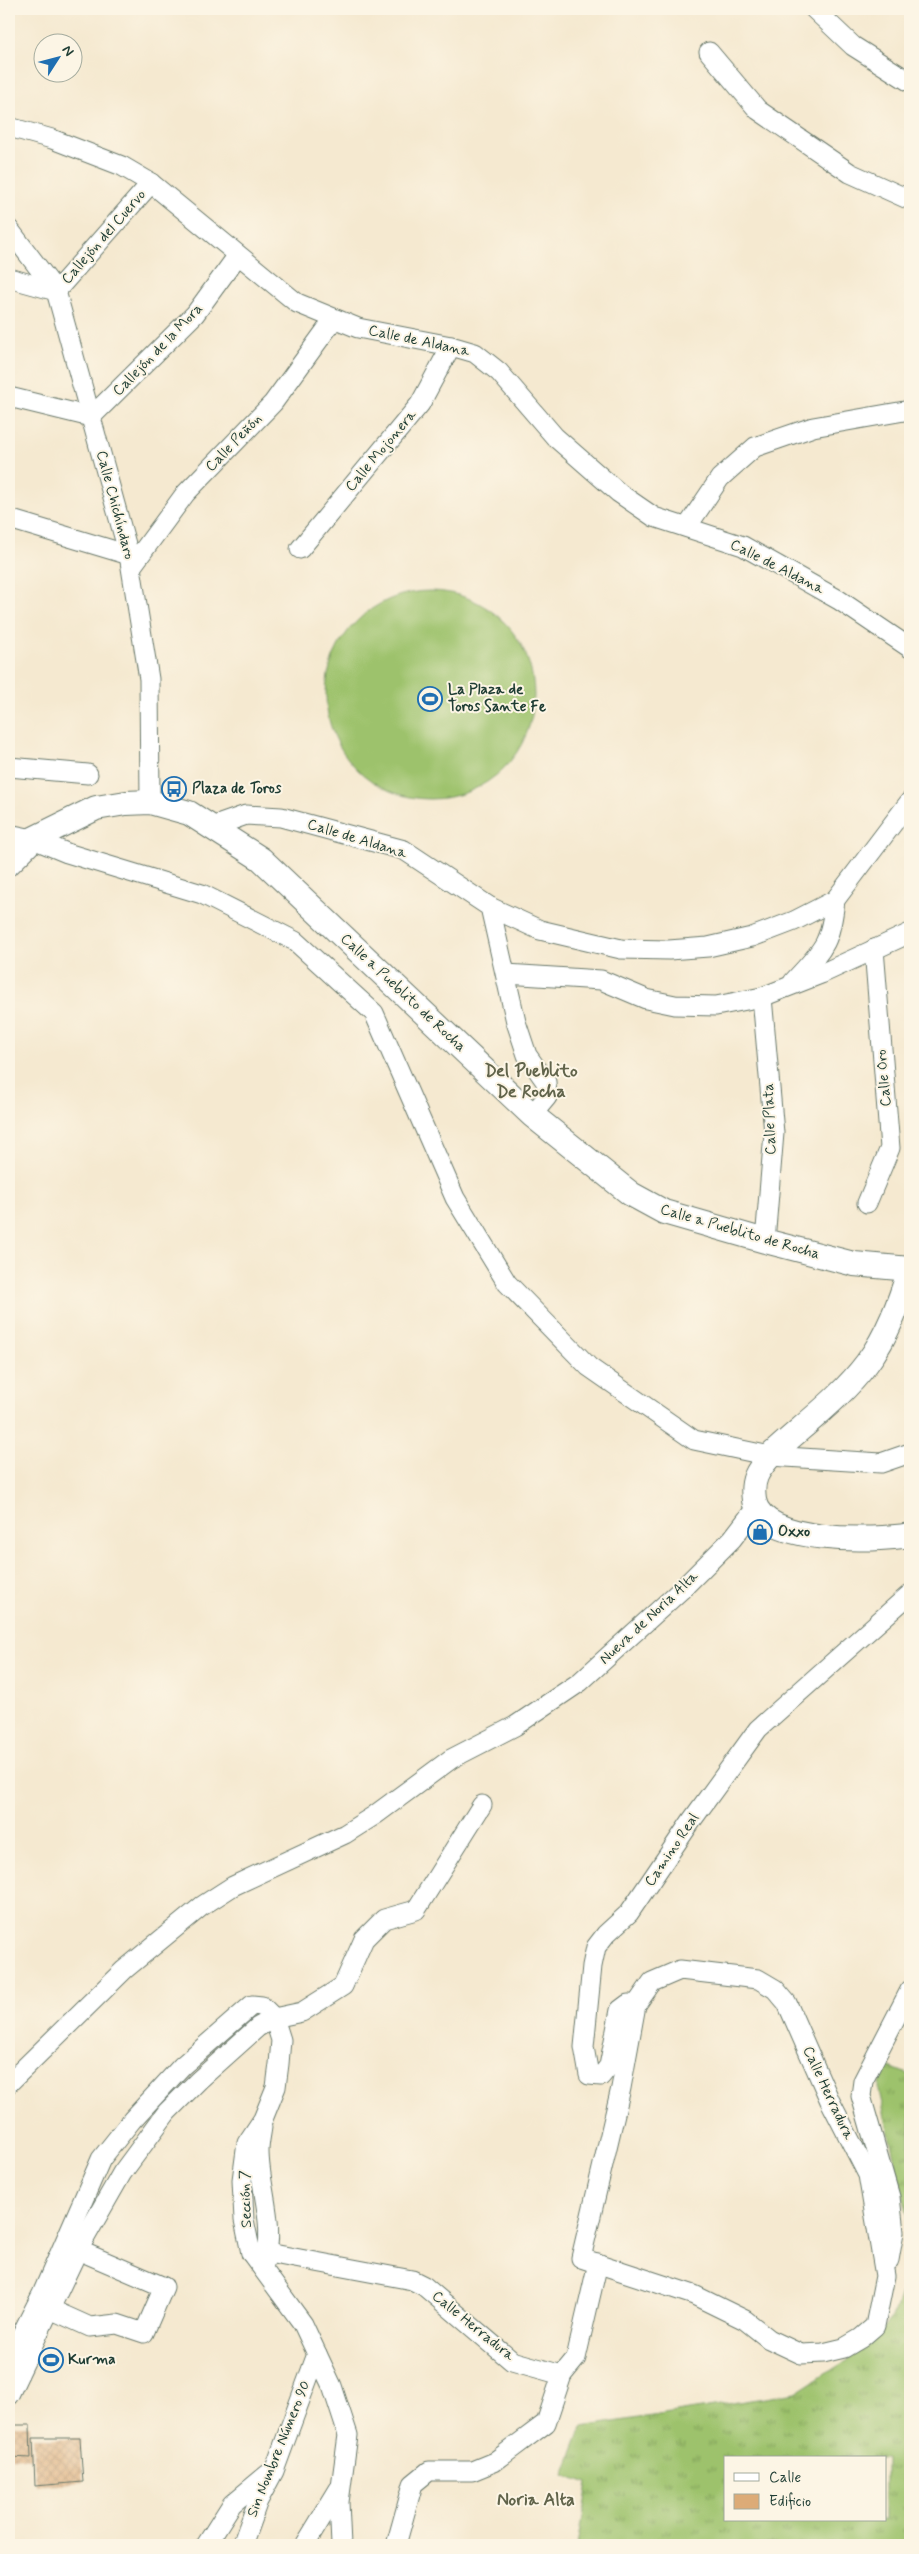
<svg xmlns="http://www.w3.org/2000/svg" width="919" height="2554" viewBox="0 0 919 2554" font-family="Mynerve,sans-serif">
<style>
.grass{fill:url(#grass-tufts);stroke:#5e8050;fill-rule:evenodd}
.green{fill:#9dc26c;stroke:#5e8050}
.building{fill:url(#building-cross-hatch)}
.lines{fill:none;stroke-linecap:round;stroke-linejoin:round}
.minor-casing{stroke:#6a796b;stroke-width:21}
.tertiary-casing{stroke:#6a796b;stroke-width:26}
.minor{stroke:#fff;stroke-width:19}
.tertiary{stroke:#fff;stroke-width:24}
.labels{text-anchor:middle;dominant-baseline:central;stroke-width:4;stroke-linejoin:round;paint-order:stroke}
.street-label{font-size:15px;fill:#1f3d34;stroke:#fcf5e5}
.poi-label{font-size:15px;font-weight:bold;fill:#1f3d34;stroke:#fcf5e5;text-anchor:start}
.quarter-label{font-size:18px;font-weight:bold;fill:#61644b;stroke:#fcf5e5}
</style>
<defs>
<pattern id="grass-tufts" width="24" height="20" patternUnits="userSpaceOnUse" patternTransform="scale(1.25)"><rect width="24" height="20" fill="#9dc26c"/><path d="M3 7l-1-3M5 7V3M7 7l1-3M15 17l-1-3M17 17v-4M19 17l1-3" fill="none" stroke="#7f9f5a"/></pattern>
<pattern id="building-cross-hatch" width="8" height="8" patternUnits="userSpaceOnUse" patternTransform="scale(1.25)"><rect width="8" height="8" fill="#dcab77"/><path d="M0 0l8 8M0 8l8-8" fill="none" stroke="#b28c62"/></pattern>
</defs>
<rect width="100%" height="100%" fill="#fcf5e5"/>
<filter id="ink" filterUnits="userSpaceOnUse"><feTurbulence type="fractalNoise" baseFrequency=".02" numOctaves="2"/><feDisplacementMap in="SourceGraphic" scale="10" xChannelSelector="R" yChannelSelector="G"/><feConvolveMatrix kernelMatrix="1 2 1 2 8 2 1 2 1" color-interpolation-filters="sRGB"/></filter>
<filter id="wash" filterUnits="userSpaceOnUse"><feTurbulence type="fractalNoise" baseFrequency=".0096" numOctaves="4" result="noise"/><feDisplacementMap in="SourceGraphic" scale="20" xChannelSelector="R" yChannelSelector="G"/><feGaussianBlur stdDeviation="1.12" result="paint"/><feColorMatrix in="noise" values="0 0 0 0 0 0 0 0 0 0 0 0 0 0 0 0 0 1.4 0 .05"/><feComposite in="paint" operator="in"/></filter>
<g filter="url(#wash)">
<rect width="100%" height="100%" fill="#f5e9d0"/>
<g class="grass">
<path d="M880 2063 910 2075V2235L908 2217 879 2091Z"/>
<path d="M910 2242V2545H577L588 2483 564 2475 582 2427 796 2393 866 2348 893 2317 904 2285ZM725 2458H885V2520H725Z"/>
</g>
<circle class="green" cx="430" cy="695" r="104"/>
<g id="blocks">
<g class="building">
<path d="M9 2425H30L31 2458 9 2457Z"/>
<path d="M33 2438H80L83 2482 35 2486Z"/>
</g>
</g>
</g>
<g filter="url(#ink)">
<use href="#blocks" fill-opacity="0" stroke="#6a796b" stroke-width="1"/>
<g class="lines">
<defs>
<g id="minor">
<path d="M814 9 853 46 910 82"/>
<path d="M709 52 758 110 850 173 910 200"/>
<path d="M9 127 52 139 122 166 151 183 297 303 358 328 451 346 475 353 499 372 555 437 619 493 654 517 743 546 839 600 910 648"/>
<path d="M9 229 56 291 129 555 149 679 150 802"/>
<path d="M9 278 56 291 151 183"/>
<path d="M9 397 91 417 195 314 238 255"/>
<path d="M9 519 129 555"/>
<path d="M687 527 720 478 755 447 813 427 910 410"/>
<path d="M300 549 420 404 451 346"/>
<path d="M132 566 185 494 273 403 334 319"/>
<path d="M9 767 88 774"/>
<path d="M212 827 246 815 281 817 404 850 490 907 516 1022 527 1055 546 1082 547 1097 532 1115"/>
<path d="M9 834 33 839 67 853 202 894 295 941 374 1013 455 1198 507 1283 589 1367 694 1440 770 1456 881 1463 910 1453"/>
<path d="M490 907 540 930 621 949 669 950 708 947 752 937 794 921 835 900 910 801"/>
<path d="M506 974 601 980 646 999 675 1005 716 1006 762 997 821 974 910 933"/>
<path d="M793 982C823 949 830 946 835 900"/>
<path d="M762 997 774 1133 765 1241"/>
<path d="M867 1203 890 1148 874 949"/>
<path d="M680 1970 758 1979 775 1989 787 2003 830 2101 868 2175 885 2276 875 2326 861 2338 844 2348 823 2353 801 2354 769 2339 745 2320 694 2295 581 2258 621 2088 636 2005 652 1982Z"/>
<path d="M636 2005 628 2004 620 2010 609 2066 601 2076 589 2075 584 2047 592 1966 596 1947 606 1934 629 1913 692 1820 758 1729 910 1594"/>
<path d="M9 2083 124 1970 202 1906 233 1886 345 1834 375 1815 451 1759 515 1726 580 1682 681 1590 732 1539 755 1509"/>
<path d="M262 2127C261 2135 259 2143 259 2151 259 2188 277 2227 264 2264"/>
<path d="M251 2253H268L412 2280 424 2286 512 2361 562 2375"/>
<path d="M889 2260 894 2232 890 2197 861 2096 863 2081 910 1990"/>
<path d="M50 2309 90 2327 117 2324 144 2333 164 2287 78 2250"/>
<path d="M9 2359 42 2294 101 2159 132 2120 182 2066 252 2005 262 2006 274 2018 281 2040 279 2064 276 2087 263 2119 247 2143 242 2180 244 2220 251 2253 303 2324 332 2386 348 2435 339 2502 341 2545"/>
<path d="M9 2395 78 2250 122 2173 167 2112 199 2080 258 2027 274 2018 302 2012 343 1986 364 1939 384 1919 416 1910 482 1805"/>
<path d="M206 2545 232 2504 268 2474"/>
<path d="M242 2545 258 2501 274 2471 317 2354"/>
<path d="M305 2545 339 2489"/>
<path d="M396 2545 413 2484 429 2471H472L494 2462 546 2423 562 2375 576 2358 598 2263"/>
</g>
<g id="tertiary">
<path d="M9 863 33 839 96 808 126 803 150 802 189 813 261 859 532 1115 631 1194 664 1212 765 1241 854 1264 910 1269"/>
<path d="M910 1269C900 1301 888 1335 867 1363 841 1398 802 1426 770 1456 757 1471 751 1480 754 1500 761 1545 876 1541 910 1535"/>
</g>
</defs>
<use href="#minor" class="minor-casing"/>
<use href="#tertiary" class="tertiary-casing"/>
<use href="#minor" class="minor"/>
<use href="#tertiary" class="tertiary"/>
</g>
</g>
<defs>
<symbol id="stadium-ring" viewBox="-11 -11 22 22"><circle r="9.5" fill="#fcf5e5" stroke="#1f6fb2" stroke-width="1.5"/><path d="M0-5a6.5 5 0 1 0 0 10a6.5 5 0 1 0 0-10ZM-3.5-1.8h7v3.6h-7Z" fill="#1f6fb2"/></symbol>
<symbol id="bus-ring" viewBox="-11 -11 22 22"><circle r="9.5" fill="#fcf5e5" stroke="#1f6fb2" stroke-width="1.5"/><path d="M-5-6H5V4H4V6H2V4H-2V6H-4V4H-5ZM-3.5-4V0h7V-4ZM-3.5 1.2v1.5H-2V1.2ZM2 1.2v1.5H3.5V1.2Z" fill="#1f6fb2"/></symbol>
<symbol id="shop-ring" viewBox="-11 -11 22 22"><circle r="9.5" fill="#fcf5e5" stroke="#1f6fb2" stroke-width="1.5"/><path d="M-5-2.5h2.3a2.7 3.5 0 0 1 5.4 0H5L5.5 6h-11ZM-1.5-2.5h3a1.5 2.3 0 0 0-3 0Z" fill="#1f6fb2"/></symbol>
</defs>
<g fill-rule="evenodd">
<use href="#stadium-ring" x="416" y="685" width="28" height="28"/>
<use href="#bus-ring" x="160" y="775" width="28" height="28"/>
<use href="#shop-ring" x="746" y="1518" width="28" height="28"/>
<use href="#stadium-ring" x="37" y="2346" width="28" height="28"/>
</g>
<g class="labels">
<g class="street-label">
<text transform="translate(104 237) rotate(-49)">Callejón del Cuervo</text>
<text transform="translate(419 341) rotate(12)">Calle de Aldana</text>
<text transform="translate(158 350) rotate(-46)">Callejón de la Mora</text>
<text transform="translate(234 443) rotate(-46)">Calle Peñón</text>
<text transform="translate(381 451) rotate(-50)">Calle Mojonera</text>
<text transform="translate(115 505) rotate(75)">Calle Chichíndaro</text>
<text transform="translate(777 567) rotate(27)">Calle de Aldana</text>
<text transform="translate(357 839) rotate(17)">Calle de Aldana</text>
<text transform="translate(403 993) rotate(43)">Calle a Pueblito de Rocha</text>
<text transform="translate(884 1078) rotate(-95)">Calle Oro</text>
<text transform="translate(770 1119) rotate(-92)">Calle Plata</text>
<text transform="translate(740 1232) rotate(16)">Calle a Pueblito de Rocha</text>
<text transform="translate(649 1618) rotate(-43)">Nueva de Noria Alta</text>
<text transform="translate(672 1850) rotate(-56)">Camino Real</text>
<text transform="translate(828 2093) rotate(65)">Calle Herradura</text>
<text transform="translate(246 2199) rotate(-92)">Sección 7</text>
<text transform="translate(473 2326) rotate(39)">Calle Herradura</text>
<text transform="translate(279 2449) rotate(-68)">Sin Nombre Número 90</text>
</g>
<g class="poi-label">
<text x="448" y="690">La Plaza de<tspan x="448" dy="17">Toros Sante Fe</tspan></text>
<text x="192" y="789">Plaza de Toros</text>
<text x="778" y="1532">Oxxo</text>
<text x="68" y="2360">Kurma</text>
</g>
<g class="quarter-label">
<text x="531" y="1071">Del Pueblito<tspan x="531" dy="21">De Rocha</tspan></text>
<text x="536" y="2500">Noria Alta</text>
</g>
</g>
<rect width="919" height="2554" fill="none" stroke="#fcf5e5" stroke-width="30"/>
<rect x="724" y="2456" width="162" height="65" fill="#fcf5e5" stroke="#a4ab9e"/>
<rect x="734" y="2473" width="25" height="8" fill="#ffffff" stroke="#a4ab9e"/>
<text x="769" y="2482" font-size="15" fill="#1f3d34">Calle</text>
<rect x="734" y="2494" width="25" height="15" fill="#dcab77" stroke="#a4ab9e"/>
<text x="769" y="2506" font-size="15" fill="#1f3d34">Edificio</text>
<g transform="translate(58 58) rotate(54)"><circle r="24" fill="#fcf5e5" stroke="#a4ab9e"/>
<path d="M0-4L9 19L0 12L-9 19Z" fill="#1f6fb2"/>
<text y="-8" font-size="14" font-weight="bold" text-anchor="middle" fill="#1f3d34">N</text>
</g>
</svg>
